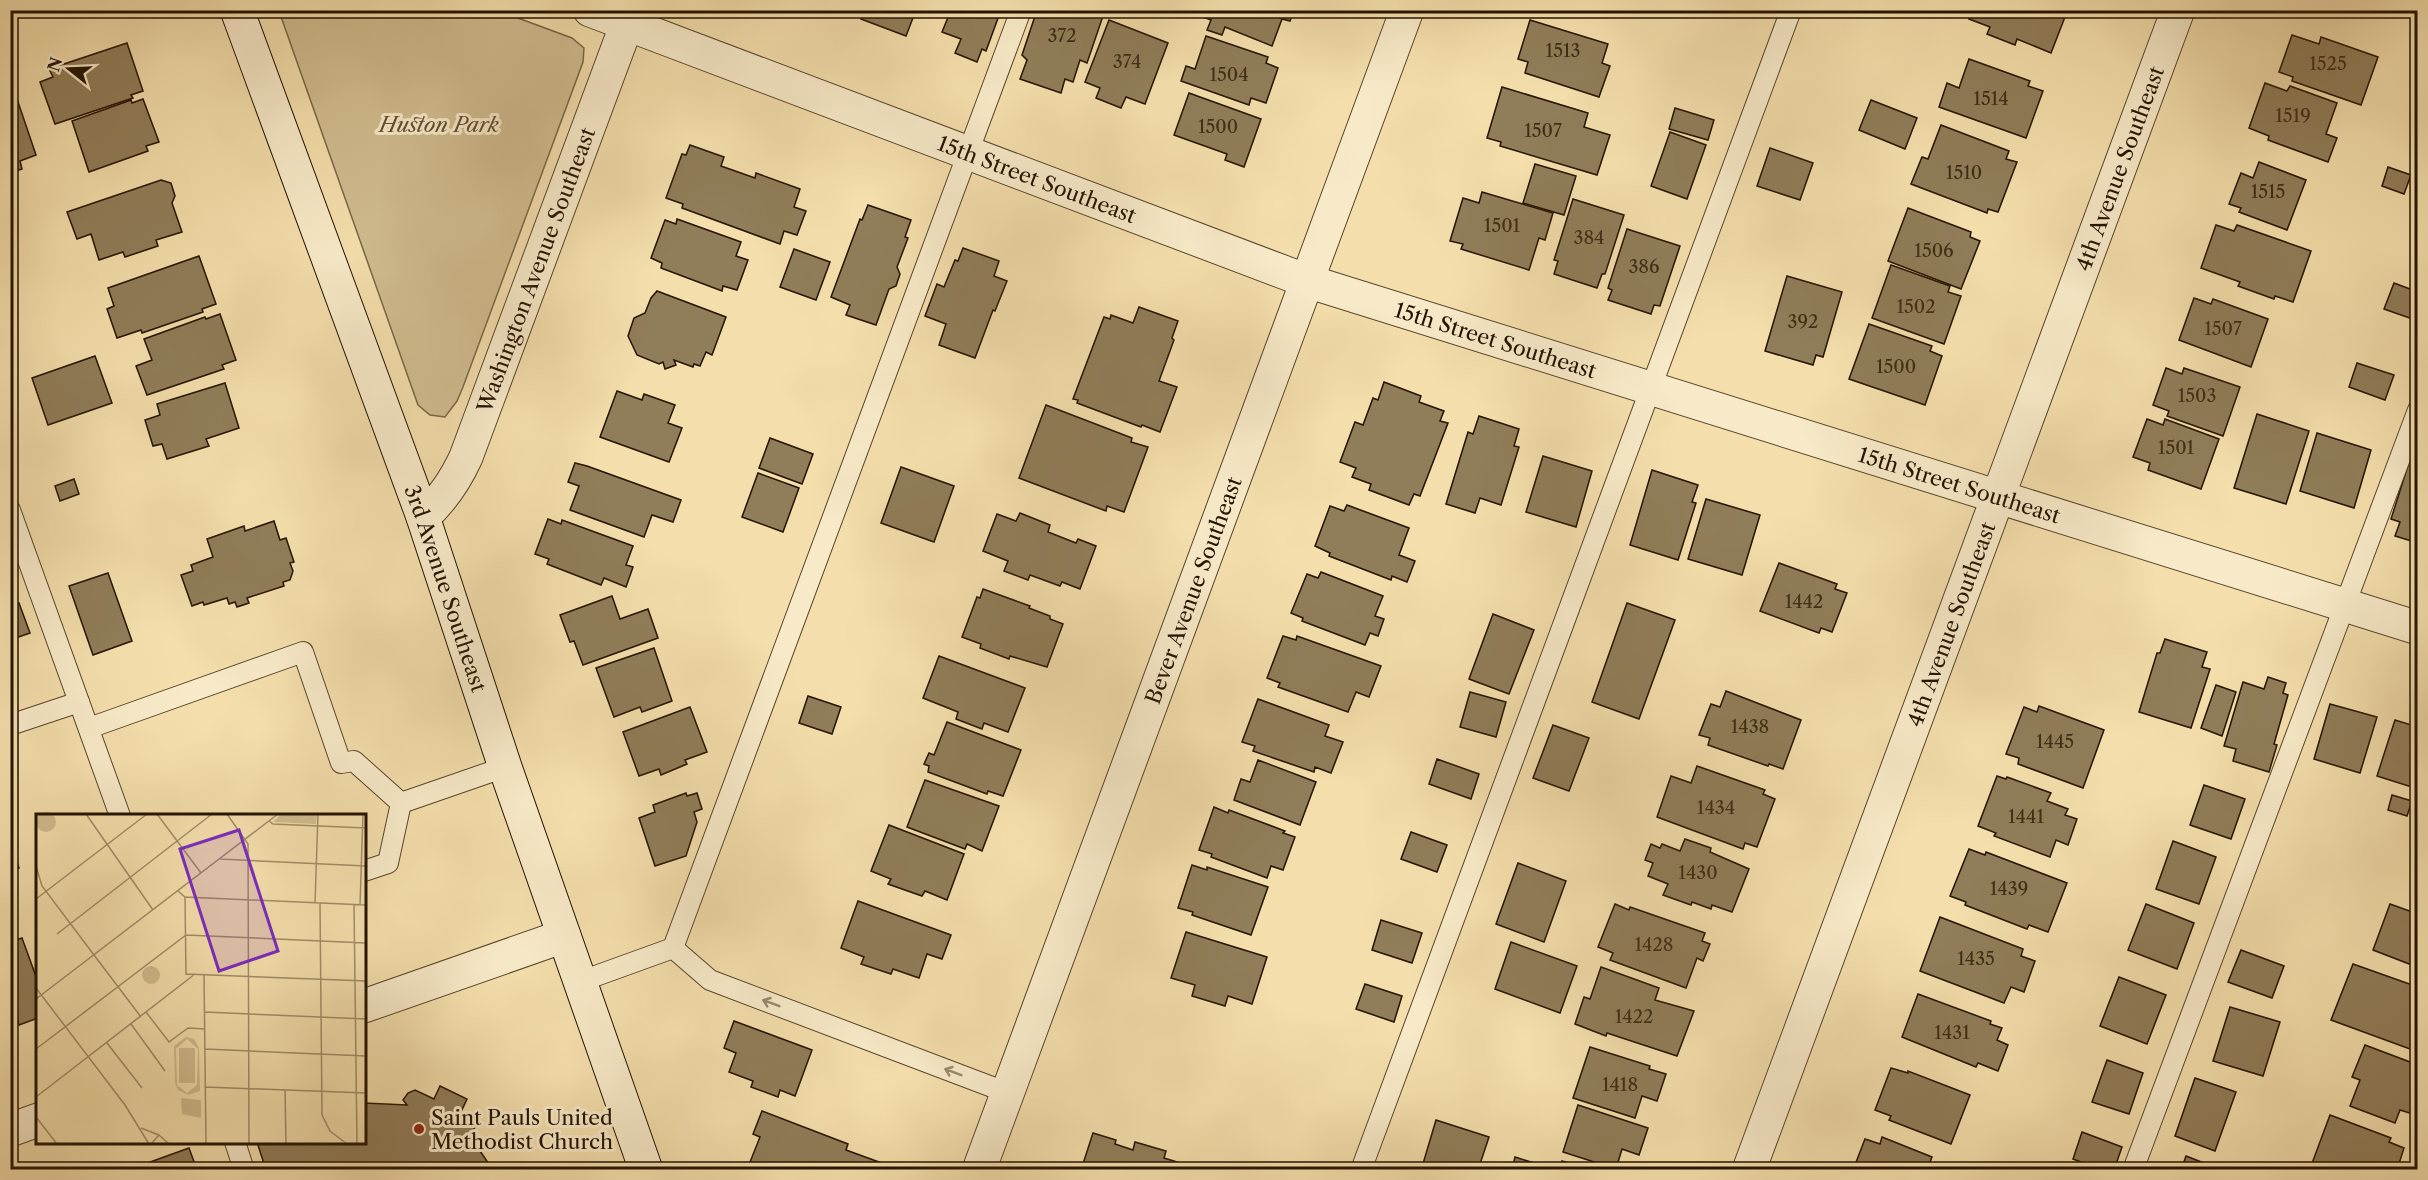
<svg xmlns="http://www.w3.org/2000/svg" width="2428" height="1180" viewBox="0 0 2428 1180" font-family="'Libre Caslon Text',serif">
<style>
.green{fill:#d0bc8f;stroke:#7a6748;stroke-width:1.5}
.building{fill:#907d59;stroke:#231200;stroke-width:1.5}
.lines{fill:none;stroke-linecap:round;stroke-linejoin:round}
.service-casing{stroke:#57452b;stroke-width:22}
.minor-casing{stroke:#57452b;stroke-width:35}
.tertiary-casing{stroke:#57452b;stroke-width:35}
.secondary-casing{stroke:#231200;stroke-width:35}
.service{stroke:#f8eac9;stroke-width:20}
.minor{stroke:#f8eac9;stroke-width:33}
.tertiary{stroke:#f8eac9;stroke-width:33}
.secondary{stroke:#f8eac9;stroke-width:33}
.oneway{stroke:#98896f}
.poi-dot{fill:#8f2418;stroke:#f8eac9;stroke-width:2}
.labels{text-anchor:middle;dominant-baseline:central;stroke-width:6;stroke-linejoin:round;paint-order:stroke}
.number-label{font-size:18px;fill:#3e2d16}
.park-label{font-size:21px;font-style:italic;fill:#604e32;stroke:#f8eac9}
.street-label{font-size:21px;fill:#231200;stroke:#f8eac9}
.poi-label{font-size:21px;fill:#231200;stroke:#f8eac9;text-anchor:start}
.inset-road{fill:none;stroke:#a08d67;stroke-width:1.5}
.view{fill:#7b2cbf;fill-opacity:0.15;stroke:#7b2cbf;stroke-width:3}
.inset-edge{fill:none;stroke:#231200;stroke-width:3}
</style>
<rect width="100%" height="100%" fill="#f4dfac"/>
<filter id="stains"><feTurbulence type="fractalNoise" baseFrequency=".00333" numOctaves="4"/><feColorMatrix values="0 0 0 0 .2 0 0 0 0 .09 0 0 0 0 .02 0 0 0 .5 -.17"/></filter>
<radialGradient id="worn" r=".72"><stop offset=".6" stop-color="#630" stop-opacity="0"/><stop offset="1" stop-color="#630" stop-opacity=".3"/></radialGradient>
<path class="green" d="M279 11H499L572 38 584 48 583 62 463 387 457 401 445 417 430 415 418 405Z"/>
<g class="building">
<path d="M864 10H916L906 36 861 19Z"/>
<path d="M951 10H1001L986 51 982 49 977 62 955 53 961 39 942 32Z"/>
<path d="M1037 10H1088L1103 16 1087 63 1080 60 1073 82 1065 79 1061 93 1020 79 1027 60 1022 55Z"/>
<path d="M1200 10H1294L1290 21 1282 19 1272 46 1225 27 1222 35 1207 30 1211 20 1198 15Z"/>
<path d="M1973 10H2048L2065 17 2051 53 2017 39 2015 45 1987 34 1990 27 1969 19Z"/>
<path d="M1109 20 1168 43 1145 104 1126 97 1121 108 1096 98 1100 88 1085 82Z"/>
<path d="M1530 20 1608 44 1602 63 1610 66 1599 97 1525 73 1528 62 1518 59Z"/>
<path d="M2292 35 2319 44 2321 37 2378 57 2361 105 2292 81 2293 77 2279 72Z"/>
<path d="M1206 36 1268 57 1266 63 1278 68 1266 103 1251 98 1249 105 1181 81 1186 66 1195 69Z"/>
<path d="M127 43 143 91 131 95 133 98 55 124 40 82 53 77 49 69Z"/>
<path d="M1969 59 2030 81 2028 86 2043 91 2026 138 1939 107 1947 83 1959 88Z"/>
<path d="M2265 83 2287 91 2290 86 2337 103 2326 134 2337 138 2328 162 2268 140 2269 136 2249 128Z"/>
<path d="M1502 87 1588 113 1584 127 1610 135 1597 175 1500 146 1501 142 1487 138Z"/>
<path d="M10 92 12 96H16L36 155 20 161 22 169 10 173Z"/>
<path d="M1189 93 1261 119 1244 167 1225 160 1227 154 1174 135Z"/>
<path d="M143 99 159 142 146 146 148 151 89 172 72 121 131 100 132 103Z"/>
<path d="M1871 100 1917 118 1905 149 1859 130Z"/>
<path d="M1675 108 1714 120 1708 140 1669 129Z"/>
<path d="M1941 125 2009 151 2006 159 2017 162 1998 212 1988 209 1987 213 1911 184 1922 157 1928 159Z"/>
<path d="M1670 132 1706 145 1687 199 1651 186Z"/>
<path d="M690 145 724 157 721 166 755 178 756 173 800 189 794 207 806 211 797 235 784 231 780 244 682 208 683 204 666 198 682 154 686 155Z"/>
<path d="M1770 148 1813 163 1800 200 1757 186Z"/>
<path d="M2259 162 2306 180 2287 230 2239 212 2241 208 2229 204 2241 173 2253 178Z"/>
<path d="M1535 164 1576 176 1564 215 1523 203Z"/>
<path d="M2388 167 2411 175 2404 194 2382 186Z"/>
<path d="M161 180 171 183 175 196 172 203 182 232 156 240 158 246 125 257 123 252 99 260 91 234 77 239 67 212Z"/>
<path d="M1482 192 1553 213 1545 240 1539 238 1529 270 1461 249 1463 244 1450 241 1463 198 1479 203Z"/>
<path d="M1573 199 1624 215 1605 274H1602L1597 288 1554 274 1558 261 1554 260Z"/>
<path d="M868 205 911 220 905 237 908 238 897 267 900 274 896 286 889 289 876 325 846 315 850 305 831 297 860 219 862 220Z"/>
<path d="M1908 208 1971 232 1970 237 1980 241 1961 289 1888 261Z"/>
<path d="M677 219 741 242 736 256 748 260 737 290 723 286 722 291 661 268 662 263 651 258 665 220 676 224Z"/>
<path d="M2216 225 2234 231 2237 225 2311 251 2293 302 2275 296 2274 299 2238 286 2240 282 2201 268Z"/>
<path d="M1627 229 1680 246 1660 306 1654 305 1651 314 1608 300 1612 290 1608 288Z"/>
<path d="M963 248 999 261 994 276 1007 281 995 311 993 310 975 358 939 345 946 324 925 316 937 284 944 287 955 260 958 261Z"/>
<path d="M794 249 830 262 816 300 780 287Z"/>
<path d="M199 256 216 304 202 309 203 312 142 333 141 330 117 338 107 309 114 306 108 288Z"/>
<path d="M1891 265 1950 286 1948 292 1961 296 1944 344 1872 318Z"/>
<path d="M1787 276 1842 292 1823 357 1816 355 1813 365 1765 351Z"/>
<path d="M2394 283 2418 292V321L2384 309Z"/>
<path d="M657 291 726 317 712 355 706 352 700 366 694 364 693 367 674 360 676 365 665 369 663 362 659 364 637 355 628 336 634 318 645 313 651 298Z"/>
<path d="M2194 298 2211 304 2213 299 2268 319 2251 367 2179 340Z"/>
<path d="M1139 307 1178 321 1172 338 1174 340 1159 381 1177 387 1160 432 1142 425 1141 427 1077 403 1078 400 1073 399 1104 317 1110 319 1111 315 1133 323Z"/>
<path d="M220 314 236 360 222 365 224 369 147 395 136 366 152 360 144 339 205 317 206 319Z"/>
<path d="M1869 324 1932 346 1930 351 1942 356 1925 405 1849 379Z"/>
<path d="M95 356 112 403 48 425 32 378Z"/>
<path d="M2357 363 2394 375 2385 400 2349 387Z"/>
<path d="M2166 368 2182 374 2184 368 2240 387 2223 436 2167 416 2169 411 2153 405Z"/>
<path d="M1384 382 1421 396 1419 402 1444 411 1440 421 1448 423 1420 496 1414 494 1409 505 1369 490 1371 484 1352 477 1356 468 1340 462 1355 422 1363 425 1373 398 1378 400Z"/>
<path d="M225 383 239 428 206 439 209 446 167 459 162 444 153 446 145 420 160 415 157 404Z"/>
<path d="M617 391 642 400 644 394 675 405 668 423 682 428 669 462 600 437Z"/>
<path d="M1046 405 1132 438 1131 442 1148 447 1124 512 1107 506 1106 511 1019 478Z"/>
<path d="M2257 414 2309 431 2286 504 2234 488Z"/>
<path d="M1479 416 1519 429 1514 446 1519 447 1501 505 1480 498 1475 513 1446 504 1468 432 1473 434Z"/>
<path d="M2147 419 2163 425 2165 419 2219 439 2201 489 2148 470 2150 463 2133 457Z"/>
<path d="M2317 433 2371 450 2354 508 2300 491Z"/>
<path d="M770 438 813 454 802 484 759 468Z"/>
<path d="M1543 456 1592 471 1576 527 1526 512Z"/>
<path d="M2410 459 2418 461V543L2395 536 2400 522 2391 519Z"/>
<path d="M575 463 587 466 681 500 673 522 652 515 644 537 570 510 579 486 568 482Z"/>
<path d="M901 467 954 486 934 542 881 523Z"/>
<path d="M1652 470 1698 485 1692 502 1696 503 1678 560 1630 545Z"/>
<path d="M758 473 799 488 783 532 742 517Z"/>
<path d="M74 479 79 494 60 501 55 486Z"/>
<path d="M1706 499 1760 515 1742 575 1688 559Z"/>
<path d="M1347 505 1409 528 1399 555 1415 561 1407 582 1392 576 1391 580 1329 556 1330 553 1315 546 1330 506 1344 511Z"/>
<path d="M1020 513 1050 525 1048 532 1076 543 1078 539 1096 546 1080 589 1062 582 1060 586 1030 575 1028 580 1004 571 1008 561 983 551 997 514 1016 521Z"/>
<path d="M548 519 561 524 562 520 633 546 626 565 633 567 626 587 604 578 601 585 547 564 549 559 535 554Z"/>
<path d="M274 521 280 540 286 538 294 562 290 563 293 571 290 580 283 582 284 586 247 598 249 603 237 607 235 602 229 604 227 598 204 605 203 602 192 606 181 575 193 571 191 565 213 557 207 539 244 526 245 531Z"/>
<path d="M1779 563 1837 584 1835 589 1847 593 1832 632 1821 628 1819 633 1760 611Z"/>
<path d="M1321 572 1383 596 1375 616 1384 619 1378 636 1370 633 1365 645 1302 621 1303 618 1291 613 1307 574 1318 578Z"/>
<path d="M108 573 132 641 93 655 69 586Z"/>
<path d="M983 589 1030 606 1029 608 1050 616V619L1063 624 1047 667 1010 656 1009 659 980 648 981 644 962 637 977 597 980 598Z"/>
<path d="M612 596 620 619 648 609 658 638 583 665 574 641 570 642 560 615Z"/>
<path d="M19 603 30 633 10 640V606Z"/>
<path d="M1627 603 1675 620 1639 719 1592 702Z"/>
<path d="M1493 614 1534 630 1509 694 1469 679Z"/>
<path d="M1283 636 1296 640 1297 636 1381 666 1369 697 1356 692 1348 712 1278 687 1280 683 1267 678Z"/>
<path d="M2165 639 2207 652 2202 667 2210 669 2191 728 2139 712 2157 653H2160Z"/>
<path d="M654 648 672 701 642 712 640 707 614 717 596 668Z"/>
<path d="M939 656 1025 688 1008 732 984 723 982 729 956 719 958 712 923 698Z"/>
<path d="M2268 677 2286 683 2283 693 2288 695 2274 744 2277 745 2269 772 2233 761 2236 749 2224 746 2243 682 2264 689Z"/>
<path d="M2216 685 2236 692 2222 736 2201 728Z"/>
<path d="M1726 691 1801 720 1783 769 1769 764 1768 766 1708 745 1710 738 1699 735 1711 704 1720 707Z"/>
<path d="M1470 692 1506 702 1496 737 1460 727Z"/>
<path d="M808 696 841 707 832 734 799 723Z"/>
<path d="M1258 699 1329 725 1325 736 1343 742 1331 773 1315 767 1314 772 1253 751 1255 746 1242 742Z"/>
<path d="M2330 704 2377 717 2360 773 2314 759Z"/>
<path d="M2039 706 2104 730 2083 788 2018 764 2019 758 2006 754 2024 707 2037 712Z"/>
<path d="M690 707 707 752 685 760 687 764 661 775 659 769 639 776 623 732Z"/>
<path d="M2395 720 2418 727V789L2377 776Z"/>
<path d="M947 722 1021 750 1003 796 988 791 987 794 928 772 929 766 924 764 929 753 934 755Z"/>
<path d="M1553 725 1589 738 1569 791 1533 778Z"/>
<path d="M1437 759 1479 774 1471 799 1429 784Z"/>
<path d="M1258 760 1316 782 1300 825 1234 800 1241 779 1250 782Z"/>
<path d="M1697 766 1765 790 1763 794 1775 799 1757 847 1745 843 1743 849 1657 817 1671 776 1691 783Z"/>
<path d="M1997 776 2006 779 2007 777 2051 793 2047 801 2068 809 2065 815 2077 819 2068 845 2056 840 2050 857 1994 836 1996 833 1978 826Z"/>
<path d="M925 780 999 806 982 851 967 844 965 849 907 827Z"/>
<path d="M2204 785 2245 799 2231 839 2190 825Z"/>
<path d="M686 793 687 796 697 793 702 809 694 812 697 822 686 856 655 866 639 818 655 812 653 805Z"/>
<path d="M2392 795 2412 801 2407 816 2388 810Z"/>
<path d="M1214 807 1228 813 1229 810 1285 831 1283 833 1295 837 1283 870 1271 866 1267 878 1211 857 1212 854 1199 850Z"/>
<path d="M889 825 964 854 947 900 925 891 922 896 888 884 891 879 871 871Z"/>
<path d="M1411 832 1447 845 1437 872 1401 859Z"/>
<path d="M1685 839 1711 848 1710 852 1749 869 1732 912 1712 905 1711 909 1692 902 1691 905 1663 895 1668 884 1648 876 1653 863 1645 860 1651 844 1660 848 1662 844 1680 851Z"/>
<path d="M2173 841 2216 857 2199 904 2156 889Z"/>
<path d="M13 849 19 868 10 871V850Z"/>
<path d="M1969 849 1985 855 1986 852 2067 883 2048 932 2029 925 2027 929 1965 905 1966 902 1950 896Z"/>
<path d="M1518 863 1566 881 1544 942 1496 924Z"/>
<path d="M1192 865 1207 870V867L1268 887 1251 935 1192 915 1193 912 1178 908Z"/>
<path d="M858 901 951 935 942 959 927 954 919 978 893 969 891 974 861 964 864 957 841 948Z"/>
<path d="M1615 904 1629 910 1630 907 1705 933 1702 941 1710 944 1703 961 1697 958 1686 988 1610 960 1613 953 1598 947Z"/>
<path d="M2146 904 2194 923 2177 969 2128 950Z"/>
<path d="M2390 904 2418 914V974L2414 973 2417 967 2373 950Z"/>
<path d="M1940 917 2023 949 2021 956 2035 961 2024 992 2011 987 2004 1003 1920 971Z"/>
<path d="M1381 920 1422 933 1412 963 1372 950Z"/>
<path d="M1186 932 1267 957 1252 1004 1228 996 1225 1006 1192 996 1195 985 1171 978Z"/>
<path d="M22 938 38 982V1018L19 1025 16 1016 10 1018V942Z"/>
<path d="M1511 942 1577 966 1560 1013 1495 989Z"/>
<path d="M2241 950 2284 966 2272 998 2228 982Z"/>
<path d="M2353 964 2418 987V1052L2331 1020Z"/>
<path d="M1601 967 1659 988 1655 1000 1694 1011 1677 1056 1607 1033 1606 1036 1575 1024 1584 997 1590 999Z"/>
<path d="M2119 977 2166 995 2147 1044 2100 1026Z"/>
<path d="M1365 984 1402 996 1394 1022 1356 1009Z"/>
<path d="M1918 994 1991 1021 1990 1024 2002 1028 1997 1040 2008 1045 1998 1071 1978 1063 1976 1067 1902 1037Z"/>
<path d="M2230 1007 2280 1022 2263 1076 2213 1061Z"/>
<path d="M734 1021 812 1050 795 1096 780 1090 778 1097 751 1087 753 1081 729 1072 736 1053 724 1048Z"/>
<path d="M2365 1045 2418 1065 2412 1081 2418 1082 2416 1115 2400 1110 2395 1123 2350 1106 2360 1080 2352 1077Z"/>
<path d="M1590 1047 1650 1066 1649 1069 1666 1074 1657 1101 1642 1096 1635 1118 1573 1098Z"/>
<path d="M2107 1060 2143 1073 2129 1114 2092 1102Z"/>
<path d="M1891 1068 1908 1073V1071L1970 1095 1951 1144 1889 1120 1891 1116 1875 1110Z"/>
<path d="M2195 1078 2236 1092 2215 1151 2175 1136Z"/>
<path d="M440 1086 467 1099 461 1112 473 1118 476 1125 472 1133 465 1135 476 1145 493 1170H266L257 1142H364V1103L407 1105 403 1100 408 1093 415 1090 434 1099Z"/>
<path d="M1578 1105 1648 1128 1639 1155 1622 1149 1616 1169 1563 1152Z"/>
<path d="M762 1111 848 1144 846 1150 890 1166 889 1170H769L750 1162 760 1137 753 1134Z"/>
<path d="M2330 1115 2391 1138 2389 1142 2404 1148 2397 1170H2321L2311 1166Z"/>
<path d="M1436 1120 1489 1137 1478 1170H1429L1422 1167Z"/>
<path d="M2082 1132 2122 1147 2114 1170H2102L2073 1159Z"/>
<path d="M1093 1133 1116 1140 1115 1144 1133 1150 1135 1142 1166 1151 1164 1158 1203 1170H1081Z"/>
<path d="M1882 1137 1932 1157 1927 1170H1853L1865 1139 1880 1144Z"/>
<path d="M189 1148 197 1170H128Z"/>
<path d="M2186 1156 2222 1170H2181Z"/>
<path d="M1515 1157 1556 1170H1512Z"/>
<path d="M1562 1161 1590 1169 1560 1170Z"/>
</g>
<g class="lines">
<defs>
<g id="service">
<path d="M10 510 120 816"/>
<path d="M10 725 79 702"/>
<path d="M89 728 303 652 341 763 354 761 401 803"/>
<path d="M364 871 388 863 401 803 505 767"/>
<path d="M673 948 710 980 1008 1093"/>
<path d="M579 982 673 948 1021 10"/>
<path d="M235 1142 244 1170"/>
<path d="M1361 1170 1791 10"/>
<path d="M2133 1170 2418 410"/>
</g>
<g id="minor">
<path id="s1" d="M423 517C442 500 455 481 466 457L632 10"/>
<path d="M364 1006 564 936"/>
<path d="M10 1130 38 1120"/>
<path id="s2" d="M1749 1170 2178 10"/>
</g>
<g id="tertiary">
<path id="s3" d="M590 10 1307 281 2418 628"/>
<path id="s4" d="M979 1170 1407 10"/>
</g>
<g id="secondary">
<path id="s5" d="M237 10 423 517 505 767 646 1170"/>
</g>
</defs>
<use href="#service" class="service-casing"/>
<use href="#minor" class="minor-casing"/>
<use href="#tertiary" class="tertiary-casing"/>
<use href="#secondary" class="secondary-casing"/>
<use href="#service" class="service"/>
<use href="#minor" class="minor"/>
<use href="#tertiary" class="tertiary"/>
<use href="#secondary" class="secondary"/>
</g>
<defs><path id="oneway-shaft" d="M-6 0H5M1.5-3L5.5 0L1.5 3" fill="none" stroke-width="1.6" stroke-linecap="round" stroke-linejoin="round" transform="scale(1.5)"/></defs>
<g class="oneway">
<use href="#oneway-shaft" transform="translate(771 1003) rotate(-159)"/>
<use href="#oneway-shaft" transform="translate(953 1072) rotate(-159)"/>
</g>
<circle class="poi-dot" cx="419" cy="1129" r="6"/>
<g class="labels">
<g class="number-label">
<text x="1062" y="36">372</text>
<text x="1563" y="51">1513</text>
<text x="1127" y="62">374</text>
<text x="2328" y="64">1525</text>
<text x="1229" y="75">1504</text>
<text x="1991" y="99">1514</text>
<text x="2293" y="116">1519</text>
<text x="1218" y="127">1500</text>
<text x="1543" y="131">1507</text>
<text x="1964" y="173">1510</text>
<text x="2268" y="192">1515</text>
<text x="1502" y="226">1501</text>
<text x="1589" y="238">384</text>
<text x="1934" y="251">1506</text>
<text x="1644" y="267">386</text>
<text x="1916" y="307">1502</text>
<text x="1803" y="322">392</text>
<text x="2223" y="329">1507</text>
<text x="1896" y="367">1500</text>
<text x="2197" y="396">1503</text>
<text x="2176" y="448">1501</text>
<text x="1804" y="602">1442</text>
<text x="1750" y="727">1438</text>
<text x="2055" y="742">1445</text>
<text x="1716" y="808">1434</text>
<text x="2026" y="817">1441</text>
<text x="1698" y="873">1430</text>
<text x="2009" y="889">1439</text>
<text x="1654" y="945">1428</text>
<text x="1976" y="959">1435</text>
<text x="1634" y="1017">1422</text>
<text x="1952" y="1033">1431</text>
<text x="1620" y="1085">1418</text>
</g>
<g class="park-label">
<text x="439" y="124">Huston Park</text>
</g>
<g class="street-label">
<text stroke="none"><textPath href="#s2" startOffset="1068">4th Avenue Southeast</textPath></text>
<text stroke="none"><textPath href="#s3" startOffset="478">15th Street Southeast</textPath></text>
<text stroke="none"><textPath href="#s1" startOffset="274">Washington Avenue Southeast</textPath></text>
<text stroke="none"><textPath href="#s3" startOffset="964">15th Street Southeast</textPath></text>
<text stroke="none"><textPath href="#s3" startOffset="1450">15th Street Southeast</textPath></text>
<text stroke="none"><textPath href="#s5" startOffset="615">3rd Avenue Southeast</textPath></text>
<text stroke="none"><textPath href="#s4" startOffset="618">Bever Avenue Southeast</textPath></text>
<text stroke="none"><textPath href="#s2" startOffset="582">4th Avenue Southeast</textPath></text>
</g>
<g class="poi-label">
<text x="431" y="1117">Saint Pauls United<tspan x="431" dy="24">Methodist Church</tspan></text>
</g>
</g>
<g transform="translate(36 814)">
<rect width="330" height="330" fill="#f4dfac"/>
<path d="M0 8a10 10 0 1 1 20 0a10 10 0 1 1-20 0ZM245 0H281L280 10 237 8ZM106 161a9 9 0 1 1 18 0a9 9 0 1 1-18 0ZM150 223 158 225 163 234 164 277 152 281 142 276 139 269 138 232ZM151 225 162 235 161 271 151 279 141 271 140 235ZM143 234H159V269H143ZM145 284 165 286V304L146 300Z" fill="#d0bc8f" fill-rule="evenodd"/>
<path class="inset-road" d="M50 0 117 96M121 0 165 59M191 0 212 30 213 330M233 7 237 10 330 14M184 45 330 52M0 52 6 72 58 141M142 77 149 83 330 91M149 83 150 161M0 85 111 0M279 89 282 0M284 89 286 301 294 317 311 330M318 90 321 330M324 91 327 0M21 120 176 0M58 141 105 203M150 160 330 167M168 161 170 330M0 174 89 291 113 330M0 185 242 0M110 198 133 228 152 214 169 215M169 198 330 205M95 210 129 257M71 229 106 274M0 235 150 121 330 129M169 235 330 242M169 273 330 279M249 276 250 330M0 283 159 160M0 303 21 330M105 314 123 321M115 330 123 321 133 330"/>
<path class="view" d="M203 16 242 137 183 157 144 35Z"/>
<rect width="330" height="330" class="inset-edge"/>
</g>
<rect width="2428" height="1180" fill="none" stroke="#f4dfac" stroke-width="36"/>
<rect x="12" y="12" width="2404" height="1156" fill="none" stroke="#231200" stroke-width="3"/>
<rect x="18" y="18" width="2392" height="1144" fill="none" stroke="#231200" stroke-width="1.5"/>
<g transform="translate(69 69) rotate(288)" stroke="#f8eac9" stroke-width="4.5" paint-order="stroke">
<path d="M0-4.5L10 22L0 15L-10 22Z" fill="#231200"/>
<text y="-9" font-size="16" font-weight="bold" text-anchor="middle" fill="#231200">N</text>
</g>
<rect width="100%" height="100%" filter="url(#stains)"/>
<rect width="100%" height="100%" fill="url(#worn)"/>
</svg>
